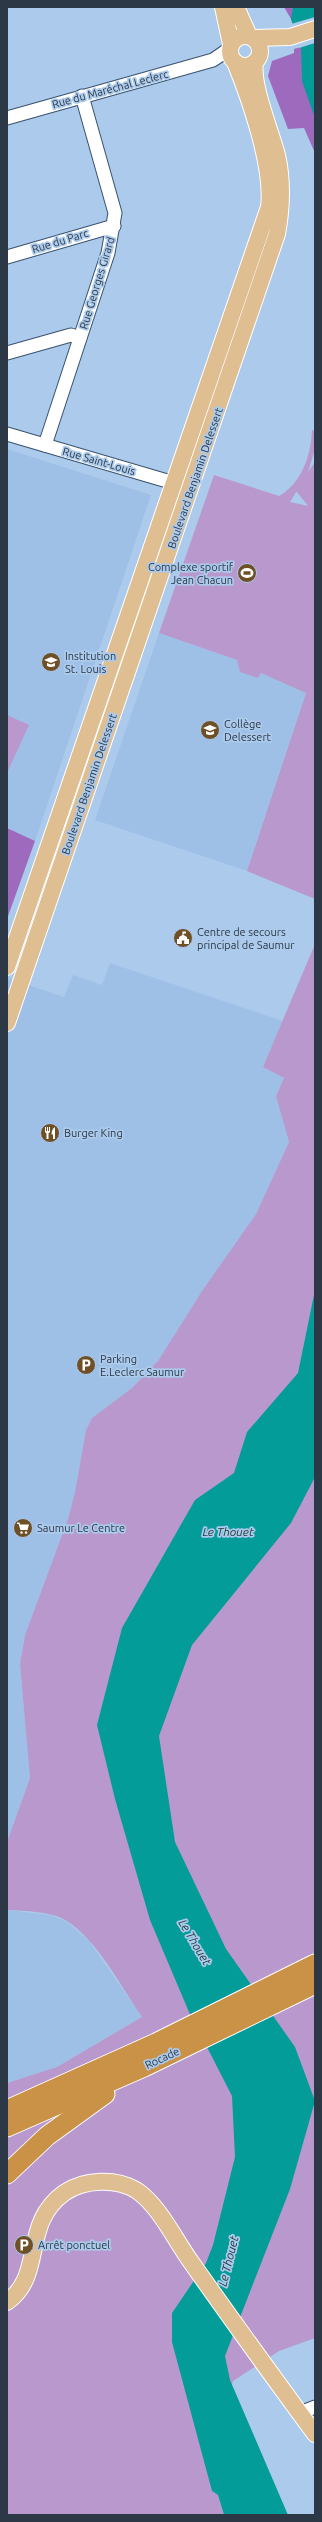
<svg xmlns="http://www.w3.org/2000/svg" width="322" height="2522" viewBox="0 0 322 2522" font-family="Ubuntu,sans-serif">
<style>
.built{fill:#9ec0e7}
.green{fill:#b898cd;fill-rule:evenodd}
.forest{fill:#9e6abe}
.water{fill:#039c98}
.pier{fill:#accaeb}
.lines{fill:none;stroke-linecap:round;stroke-linejoin:round}
.minor-casing{stroke:#38526e;stroke-width:15}
.major-casing{stroke:#fff;stroke-width:18}
.highway-casing{stroke:#fff;stroke-width:21}
.minor{stroke:#fff;stroke-width:13}
.major{stroke:#dfbe91;stroke-width:16}
.highway{stroke:#ca9247;stroke-width:19}
.labels{text-anchor:middle;dominant-baseline:central;stroke-width:3.5;stroke-linejoin:round;paint-order:stroke}
.street-label{font-size:11px;fill:#2c3846;stroke:#accaeb}
.poi-label{font-size:11px;fill:#2c3846;stroke:#accaeb;text-anchor:start}
.water-label{font-size:12px;font-style:italic;fill:#1e3937;stroke:#accaeb}
</style>
<rect width="100%" height="100%" fill="#accaeb"/>
<g class="built">
<path d="M7 449 151 495 35 841 7 828Z"/>
<path d="M159 633 237 660 306 693 247 871 95 820Z"/>
<path d="M110 963 283 1021 263 1066 284 1078 276 1096 289 1142 256 1214 202 1291 158 1361 132 1388 92 1418 86 1430 75 1492 68 1519 25 1635 20 1664 30 1778 7 1842V978L64 997 73 975 102 985Z"/>
<path d="M7 1910 50 1915 66 1921 89 1941 142 2017 57 2067 7 2083Z"/>
</g>
<g class="green">
<path d="M312 430 315 431V449L308 472 315 462V899L247 871 306 693 261 673 258 678 240 672 237 660 159 633 214 475 279 496C302 483 311 455 312 430ZM296 492H297L308 506 290 502Z"/>
<path d="M7 715 29 725 7 773Z"/>
<path d="M315 944V2338L279 2351 233 2381 207 2468 212 2491 218 2495 224 2515H7V2083L57 2067 142 2017C122 1988 97 1940 67 1921 51 1911 25 1911 7 1910V1842L30 1778 20 1664 25 1635 68 1519 75 1492 86 1430 92 1418 132 1388 158 1361 202 1291 256 1214 289 1142 276 1096 284 1078 263 1067Z"/>
</g>
<g class="forest">
<path d="M284 7H315V153L304 128 288 129 268 76 272 61 294 53V49L301 47 291 19Z"/>
<path d="M7 828 35 841 7 919Z"/>
</g>
<g class="water">
<path d="M293 7H315V118L302 81 301 47 291 19Z"/>
<path d="M315 1290V1477L291 1523 192 1645 159 1736 175 1842 226 1949 295 2047 315 2101 290 2189 225 2356 230 2380 288 2515H224L218 2495 212 2491 172 2342V2313L206 2263 213 2245 235 2157 232 2096 189 2012 150 1920 115 1799 97 1725 122 1628 195 1500 234 1473 247 1432 298 1373Z"/>
</g>
<path class="pier" d="M315 17V43L299 48 291 24Z"/>
<g class="lines">
<defs>
<g id="minor">
<path d="M7 118 213 60 229 49"/>
<path d="M7 257 114 226"/>
<path d="M7 353 71 335 80 338"/>
<path d="M7 434 191 488"/>
<path d="M45 445 108 253 115 213 82 96"/>
<path d="M300 2413 315 2407"/>
</g>
<g id="major">
<path d="M223 7 231 44"/>
<path d="M236 7 249 36"/>
<circle cx="245" cy="51" r="15"/>
<path d="M253 38 290 37 315 29"/>
<path d="M7 967 269 207C274 168 250 99 235 62"/>
<path d="M7 1023 277 234C282 207 283 182 277 155 271 132 251 84 255 62"/>
<path d="M7 2302C45 2275 21 2224 64 2193 84 2179 116 2178 136 2190 159 2205 175 2240 191 2262 232 2320 273 2377 315 2434"/>
</g>
<g id="highway">
<path d="M7 2110 156 2043 315 1964"/>
<path d="M7 2127 144 2067 315 1984"/>
<path d="M7 2174 47 2136 105 2094"/>
</g>
</defs>
<use href="#minor" class="minor-casing"/>
<use href="#major" class="major-casing"/>
<use href="#highway" class="highway-casing"/>
<use href="#minor" class="minor"/>
<use href="#major" class="major"/>
<use href="#highway" class="highway"/>
</g>
<defs>
<symbol id="stadium-disc" viewBox="-11 -11 22 22"><circle r="9.5" fill="#6f4f25" stroke="#accaeb"/><path d="M0-5a6.5 5 0 1 0 0 10a6.5 5 0 1 0 0-10ZM-3.5-1.8h7v3.6h-7Z" fill="#fff"/></symbol>
<symbol id="school-disc" viewBox="-11 -11 22 22"><circle r="9.5" fill="#6f4f25" stroke="#accaeb"/><path d="M0-5L7-2L0 1L-7-2ZM-4 1L0 2.5L4 1V4Q0 6-4 4Z" fill="#fff"/></symbol>
<symbol id="civic-disc" viewBox="-11 -11 22 22"><circle r="9.5" fill="#6f4f25" stroke="#accaeb"/><path d="M-.6-6.5H3V-4.5H.6V-3L4-1V1h2V6H-6V1h2V-1L-.6-3ZM-1.2 2.5V6h2.4V2.5Z" fill="#fff"/></symbol>
<symbol id="restaurant-disc" viewBox="-11 -11 22 22"><circle r="9.5" fill="#6f4f25" stroke="#accaeb"/><path d="M-5-6h1v4h1v-4h1v4h1v-4h1v5L-1.5 .5V6h-2V.5L-5-1ZM5-6V6H3V1.5H1.5Q1.5-4 5-6Z" fill="#fff"/></symbol>
<symbol id="parking-disc" viewBox="-11 -11 22 22"><circle r="9.5" fill="#6f4f25" stroke="#accaeb"/><path d="M-3.5-5.5H1a3.5 3.5 0 0 1 0 7H-1V5.5H-3.5ZM-1-3.4V-.6H.8a1.4 1.4 0 0 0 0-2.8Z" fill="#fff"/></symbol>
<symbol id="supermarket-disc" viewBox="-11 -11 22 22"><circle r="9.5" fill="#6f4f25" stroke="#accaeb"/><path d="M-6-5.5h2.5l.6 2H6L4.5 2H-2.5L-4.4-4H-6ZM-1.5 3.2a1.3 1.3 0 1 0 .1 0ZM3 3.2a1.3 1.3 0 1 0 .1 0Z" fill="#fff"/></symbol>
</defs>
<g fill-rule="evenodd">
<use href="#stadium-disc" x="236" y="562" width="22" height="22"/>
<use href="#school-disc" x="40" y="651" width="22" height="22"/>
<use href="#school-disc" x="199" y="719" width="22" height="22"/>
<use href="#civic-disc" x="172" y="927" width="22" height="22"/>
<use href="#restaurant-disc" x="39" y="1122" width="22" height="22"/>
<use href="#parking-disc" x="75" y="1354" width="22" height="22"/>
<use href="#supermarket-disc" x="12" y="1517" width="22" height="22"/>
<use href="#parking-disc" x="13" y="2234" width="22" height="22"/>
</g>
<g class="labels">
<g class="street-label">
<text transform="translate(110 89) rotate(-15)">Rue du Maréchal Leclerc</text>
<text transform="translate(60 241) rotate(-17)">Rue du Parc</text>
<text transform="translate(97 283) rotate(-73)">Rue Georges Girard</text>
<text transform="translate(99 461) rotate(16)">Rue Saint-Louis</text>
<text transform="translate(195 478) rotate(-71)">Boulevard Benjamin Delessert</text>
<text transform="translate(89 784) rotate(-71)">Boulevard Benjamin Delessert</text>
<text transform="translate(162 2058) rotate(-25)">Rocade</text>
</g>
<g class="poi-label">
<text x="233" y="567" text-anchor="end">Complexe sportif<tspan x="233" dy="13">Jean Chacun</tspan></text>
<text x="65" y="656">Institution<tspan x="65" dy="13">St. Louis</tspan></text>
<text x="224" y="724">Collège<tspan x="224" dy="13">Delessert</tspan></text>
<text x="197" y="932">Centre de secours<tspan x="197" dy="13">principal de Saumur</tspan></text>
<text x="64" y="1133">Burger King</text>
<text x="100" y="1359">Parking<tspan x="100" dy="13">E.Leclerc Saumur</tspan></text>
<text x="37" y="1528">Saumur Le Centre</text>
<text x="38" y="2245">Arrêt ponctuel</text>
</g>
<g class="water-label">
<text x="228" y="1531">Le Thouet</text>
<text transform="translate(195 1942) rotate(59)">Le Thouet</text>
<text transform="translate(228 2261) rotate(-76)">Le Thouet</text>
</g>
</g>
<rect width="322" height="2522" fill="none" stroke="#2c3846" stroke-width="16"/>
</svg>
